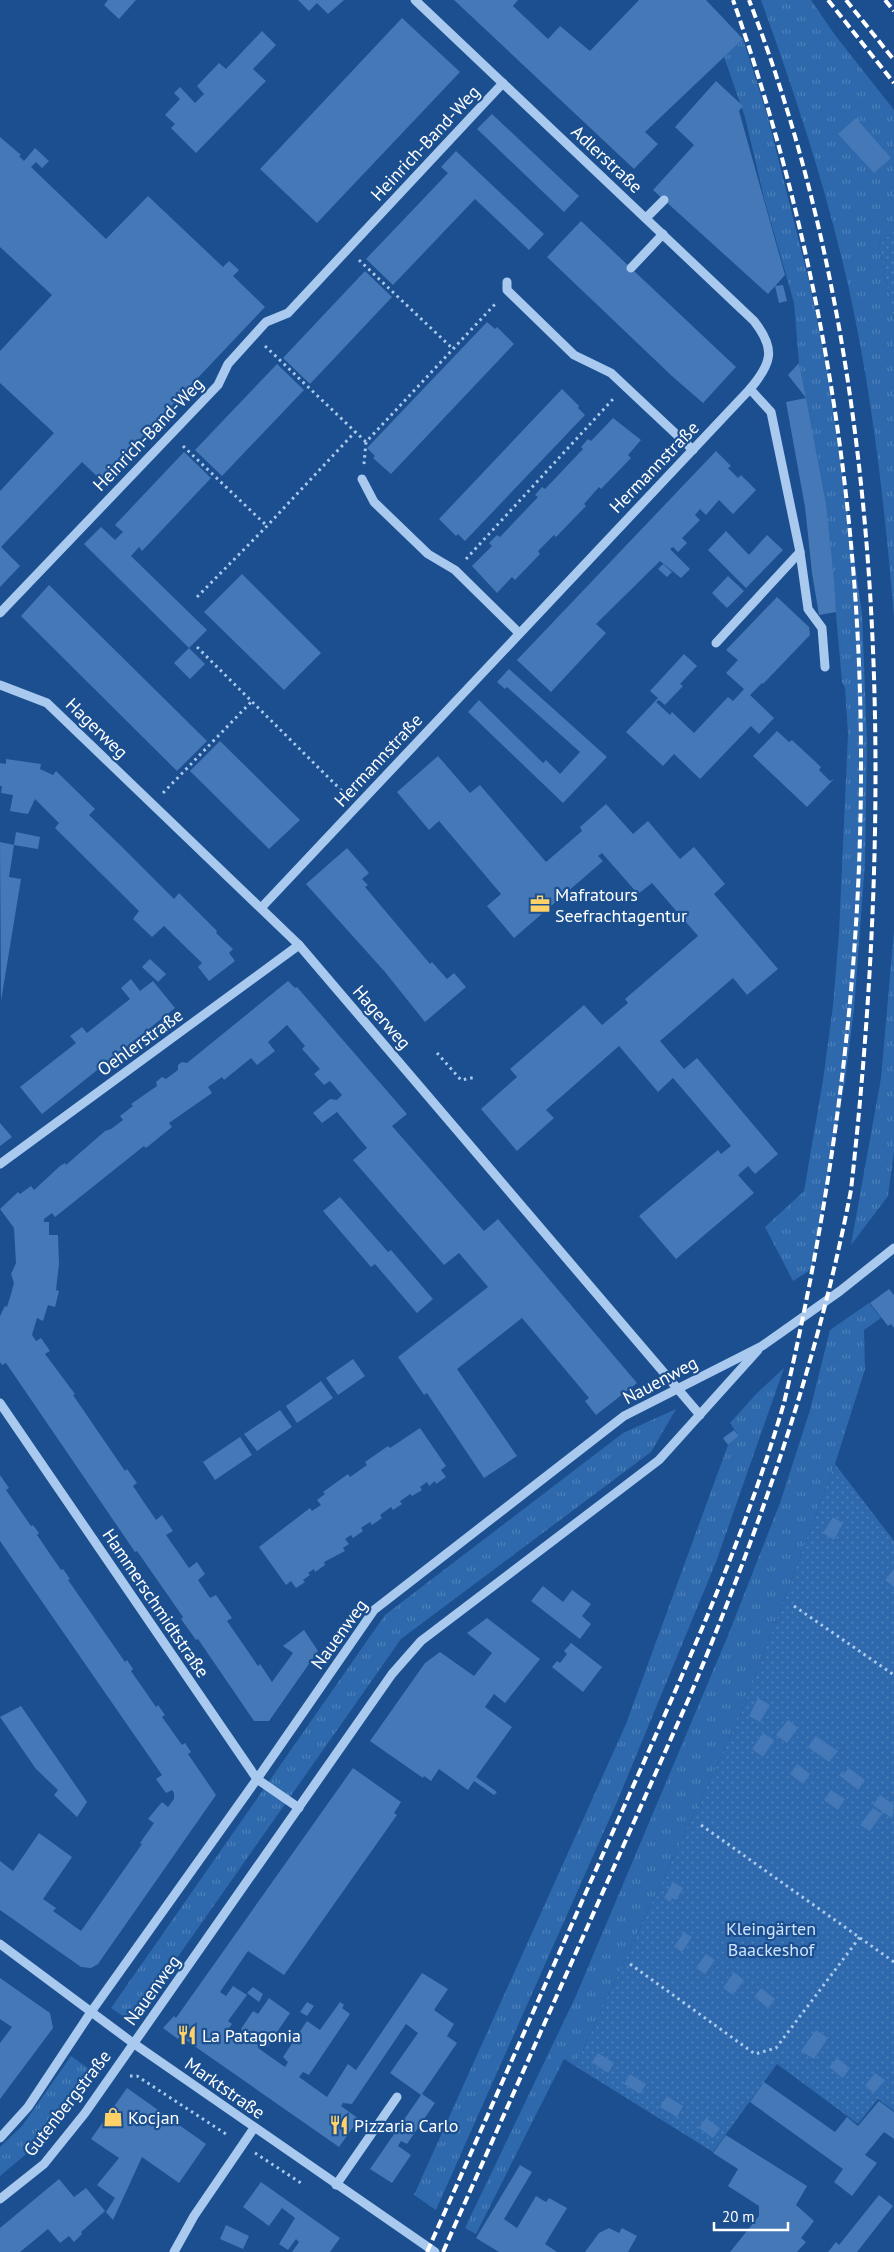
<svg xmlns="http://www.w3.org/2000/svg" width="894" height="2252" viewBox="0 0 894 2252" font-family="'PT Sans',sans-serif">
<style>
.grass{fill:url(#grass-tufts)}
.park{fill:url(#park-dots)}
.building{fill:#4478b7}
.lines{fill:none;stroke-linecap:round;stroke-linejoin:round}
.path{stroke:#a9c9ee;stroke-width:3;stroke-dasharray:2.5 4;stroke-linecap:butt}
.minor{stroke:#a9c9ee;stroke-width:9}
.rail{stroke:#fff;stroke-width:4;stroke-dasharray:9 4;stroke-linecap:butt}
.labels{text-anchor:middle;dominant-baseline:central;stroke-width:4.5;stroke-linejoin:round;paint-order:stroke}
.street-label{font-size:18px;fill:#fff;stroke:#1b4f8f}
.poi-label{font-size:18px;fill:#fff;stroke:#1b4f8f;text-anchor:start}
.park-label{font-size:18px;fill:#cfe3fa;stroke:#1b4f8f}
</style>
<defs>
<pattern id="grass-tufts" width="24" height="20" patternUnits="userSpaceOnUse" patternTransform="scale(1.25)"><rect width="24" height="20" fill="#2e69ad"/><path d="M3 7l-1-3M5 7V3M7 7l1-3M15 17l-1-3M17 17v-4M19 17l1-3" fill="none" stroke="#4d80b9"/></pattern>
<pattern id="park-dots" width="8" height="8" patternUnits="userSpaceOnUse" patternTransform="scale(1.25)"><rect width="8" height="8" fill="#2e69ad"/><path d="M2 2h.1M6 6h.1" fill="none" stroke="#4d80b9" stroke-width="1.8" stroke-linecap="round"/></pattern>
</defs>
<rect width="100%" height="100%" fill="#1b4f8f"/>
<g class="grass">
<path d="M761 0H811L835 35 894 110V231L879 245 894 319V617C885 509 873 400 850 294 828 194 796 96 761 0Z"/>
<path d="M743 39 767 114 809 281 828 371 862 614 867 742 865 862 854 1009 845 1081 812 1269 793 1281 765 1227 804 1191 823 1080 833 1006 839 933 848 734 845 688 842 682 826 503 799 363 794 303 764 198 745 117 724 57Z"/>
<path d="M894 931V1151L888 1196 851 1245 881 1078Z"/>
<path d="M869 1303 881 1318 864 1330 865 1369 835 1464 741 1714 575 2066 564 2059 476 2234 465 2228 575 1998 729 1633 780 1503 810 1410 830 1330Z"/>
<path d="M784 1368 716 1562 617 1802 436 2210 414 2195 626 1724 728 1445 739 1436 730 1423 756 1394Z"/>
<path d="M676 1409 651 1452 401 1639 132 2022 111 2008 385 1615 623 1433Z"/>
<path d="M71 2056 89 2069 37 2145 0 2176V2147L22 2126Z"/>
</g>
<g class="park">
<path d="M894 231V319L879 245Z"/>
<path d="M835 1464 894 1541V2111L878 2099 858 2124 777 2064 713 2152 575 2066 741 1714Z"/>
</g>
<g class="building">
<path d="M108 0H136L119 19 104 5Z"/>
<path d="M298 0H344L328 14 317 3 309 11Z"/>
<path d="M454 0H518L513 6 548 39 560 26 590 51 639 0H706L743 39 645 132 658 144 634 169Z"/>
<path d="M402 18 460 72 317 223 260 169Z"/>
<path d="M262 31 276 45 253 69 266 81 196 153 171 128 175 124 165 115 180 99 174 93 180 87 195 103 204 94 197 86 219 63 226 69Z"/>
<path d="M716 81 743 106 739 111 785 275 768 294 653 190 694 145 675 127Z"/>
<path d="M492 114 579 196 564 212 477 129Z"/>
<path d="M856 118 891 158 874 173 838 134Z"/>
<path d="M0 137 21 155 19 156 24 161 35 148 49 161 42 168 36 162 31 167 106 239 148 196 223 267 229 261 239 270 233 276 265 307 101 480 82 462 1 547 20 566 0 587V491L54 433 0 383V351L52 295 0 247Z"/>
<path d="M456 151 544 234 529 250 475 199 393 285 366 259 448 173 441 167Z"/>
<path d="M581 221 736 367 703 403 673 377 547 257Z"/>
<path d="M365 271 392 297 310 384 283 358Z"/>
<path d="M783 285 787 301 779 303 775 286Z"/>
<path d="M487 322 495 329 497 327 514 344 391 474 373 458 375 456 367 448Z"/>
<path d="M799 363 806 398 788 375Z"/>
<path d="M277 364 304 390 222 476 195 450Z"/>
<path d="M562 389 579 406 578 408 585 415 465 541 458 534 456 536 439 519Z"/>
<path d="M806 398 826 503 834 580 836 612 819 615 812 573 805 507 786 402Z"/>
<path d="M613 418 641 440 628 455 631 458 601 489 599 487 584 504 586 506 556 537 554 535 538 551 540 554 515 580 512 577 497 593 472 566 492 546 489 543 497 535 500 537 538 497 535 495 542 487 545 489 583 449 581 447 588 439 591 441Z"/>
<path d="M716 451 731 466 728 468 738 478 741 475 756 490 733 514 719 500 706 515 700 509 695 515 700 520 682 538 687 543 678 552 673 547 670 549 690 569 681 578 660 561 596 624 606 633 551 692 517 660Z"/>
<path d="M184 452 211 478 142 551 139 547 131 556 207 630 189 648 84 544 101 527 115 540 123 532 115 525Z"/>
<path d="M726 531 749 555 767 535 783 550 746 588 708 550Z"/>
<path d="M663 564 672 572 667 577 658 569Z"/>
<path d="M242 574 321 653 284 690 204 612Z"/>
<path d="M728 576 744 591 727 608 712 593Z"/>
<path d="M49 585 207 741 177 771 21 616Z"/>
<path d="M777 597 809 627 810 635 763 684 762 683 750 695 774 718 759 734 751 726 700 779 674 754 663 766 626 732 658 698 650 691 684 654 697 666 680 684 683 686 665 705 659 700 656 702 670 715 672 712 694 733 728 697 733 701 744 689 726 673 738 660 726 650Z"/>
<path d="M189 648 205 664 190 679 174 663Z"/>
<path d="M509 669 607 757 563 803 468 712 479 700 543 763 546 760 560 774 580 752 507 687 505 689 497 682Z"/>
<path d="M777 731 789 742 792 740 821 767 819 770 830 781 834 779 807 807 753 756Z"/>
<path d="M220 741 300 820 269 849 190 771Z"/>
<path d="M438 756 470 793 480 785 546 862 582 831 580 827 606 804 633 834 648 821 680 859 694 847 725 884 714 894 778 969 747 995 733 978 660 1041 684 1069 697 1058 778 1154 755 1174 748 1166 738 1175 754 1193 676 1259 639 1216 718 1150 721 1154 731 1146 673 1078 658 1092 619 1046 546 1110 554 1118 517 1151 481 1109 517 1077 510 1069 584 1005 602 1025 628 1003 625 999 698 936 652 883 638 894 602 853 598 856 603 861 514 938 487 906 501 894 439 821 429 830 397 792Z"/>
<path d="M6 759 41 764 40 769 53 775 56 771 95 809 89 815 121 846 174 899 179 893 217 931 216 933 233 949 229 953 235 961 209 981 198 967 202 963 164 926 152 937 133 919 139 911 55 828 59 823 35 799 28 814 10 811 13 795 1 793 2 786H0V763L6 764Z"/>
<path d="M16 832 40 837 38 849 14 845Z"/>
<path d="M0 842 14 845 9 877 21 879 1 1001Z"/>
<path d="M347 848 369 873 362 879 368 885 365 887 430 964 432 962 447 979 454 973 466 987 425 1022 385 972 306 884Z"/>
<path d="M150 959 166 974 158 982 142 967Z"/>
<path d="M131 979 140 991 153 981 175 1008 42 1114 20 1087 76 1043 70 1036 82 1027 87 1033 130 999 121 988Z"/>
<path d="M288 981 295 988 297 987 407 1114 392 1126 484 1231 498 1219 637 1383 596 1415 585 1401 589 1398 522 1318 457 1369 517 1456 484 1478 427 1393 424 1395 398 1357 488 1287 459 1253 444 1265 353 1160 367 1148 337 1112 322 1123 313 1113 330 1099 337 1100 342 1095 330 1081 324 1085 314 1074 320 1069 302 1049 305 1046 287 1025 268 1042 275 1051 257 1065 251 1058 224 1080 222 1077 208 1087 212 1093 169 1123 172 1127 146 1148 144 1146 55 1217 52 1213 44 1219V1222H49V1235H58L59 1264 56 1290 59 1291 55 1307 48 1305 43 1321 37 1318 32 1335 36 1341 41 1338 50 1351 45 1354 75 1394 73 1395 125 1471 127 1469 137 1483 133 1486 156 1520 162 1515 173 1531 166 1535 189 1568 197 1562 205 1574 198 1580 210 1598 216 1595 232 1618 227 1621 258 1666 260 1664 272 1682 293 1653 283 1646 304 1630 318 1651 269 1721H254L198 1639 196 1640 181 1619 183 1617 137 1551 135 1552 6 1363 2 1365 0 1362V1316L5 1306 7 1307 11 1294 14 1283 11 1274 16 1263 14 1228 0 1209 18 1192 20 1194 31 1186 34 1190 60 1166 65 1163 66 1165 105 1131 111 1129 123 1120 120 1116 133 1106 131 1104 157 1086 156 1082 162 1077 166 1079 178 1070V1065L182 1062 187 1063Z"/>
<path d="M0 1123 12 1137 0 1146Z"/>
<path d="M340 1197 388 1252 391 1250 433 1299 417 1313 375 1264 371 1267 323 1211Z"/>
<path d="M889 1289 894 1295V1328L891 1324 888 1326 870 1303Z"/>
<path d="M353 1359 365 1376 338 1395 326 1378Z"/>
<path d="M321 1381 333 1398 297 1423 286 1406Z"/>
<path d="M280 1410 292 1427 257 1451 244 1434Z"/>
<path d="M420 1428 446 1466 441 1470 446 1477 436 1484 435 1481 429 1486 427 1482 420 1487 422 1490 412 1496 410 1494 406 1497 400 1501 402 1504 393 1510 391 1507 380 1515 382 1518 372 1525 370 1522 361 1528 363 1531 353 1538 351 1535 345 1539 349 1544 343 1548 345 1551 324 1562 325 1565 315 1572 314 1569 308 1573 310 1575 303 1580 305 1582 296 1588 291 1581 286 1585 259 1547 310 1508 312 1511 321 1505 317 1500 325 1494 323 1492 348 1474 350 1477 367 1465 365 1462 388 1446 390 1448Z"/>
<path d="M734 1430 739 1436 728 1445 723 1438Z"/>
<path d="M240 1437 252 1455 215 1480 203 1462Z"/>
<path d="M0 1475 9 1488 6 1490 31 1526 33 1525 39 1533 37 1535 61 1570 63 1569 70 1579 68 1580 125 1662 127 1660 133 1669 131 1671 156 1707 158 1705 165 1715 162 1717 182 1745 185 1743 191 1752 188 1754 216 1795 98 1964 91 1968 81 1967 0 1910V1861L13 1871 39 1833 72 1857 43 1899 56 1908 53 1911 81 1931 142 1844 140 1843 154 1823 148 1819 162 1802 168 1807 174 1799V1793L172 1790 166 1793 156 1779 162 1775 0 1541Z"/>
<path d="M833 1517 843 1523 834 1540 823 1533Z"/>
<path d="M894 1569V1587L885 1580Z"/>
<path d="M543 1586 563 1602 572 1590 591 1604 582 1616 591 1624 580 1639 531 1601Z"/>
<path d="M487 1618 540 1659 505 1703 494 1694 485 1707 512 1727 476 1777 497 1792 494 1795 474 1781 468 1790 439 1769 431 1781 424 1776 423 1778 370 1741 425 1663 440 1652 474 1676 492 1653 467 1633Z"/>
<path d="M571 1643 602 1667 583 1692 552 1667 557 1661 560 1663 567 1654 564 1651Z"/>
<path d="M758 1698 770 1705 760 1722 749 1716Z"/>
<path d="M21 1706 87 1802 77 1817 54 1795 58 1790 36 1769 0 1717Z"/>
<path d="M788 1720 798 1728 787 1743 776 1735Z"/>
<path d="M763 1733 774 1740 763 1757 752 1749Z"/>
<path d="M816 1736 838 1751 829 1762 808 1747Z"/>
<path d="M797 1764 810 1774 803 1784 790 1774Z"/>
<path d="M353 1768 401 1802 394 1813 397 1815 284 1975 248 1951 220 1992 226 1996 233 1986 247 1995 228 2021 232 2024 229 2028 244 2037 245 2035 241 2029 253 2011 258 2014 269 1998 290 2013 267 2047 261 2044 258 2048 285 2067 288 2062 283 2057 307 2021 320 2030 340 2002 344 2005 342 2008 350 2014 309 2075 303 2072 299 2077 327 2097 348 2064 356 2070 422 1973 448 1989 434 2010 454 2024 447 2036 457 2043 422 2094 435 2103 407 2144 401 2141 398 2146 411 2155 392 2183 370 2169 421 2095 390 2073 418 2033 406 2024 352 2104 343 2103 341 2106 359 2119 339 2147 180 2036 178 2039 163 2028 174 2016 176 2018Z"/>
<path d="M849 1768 865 1780 858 1790 839 1775 841 1773 843 1775Z"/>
<path d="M831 1790 845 1799 838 1810 824 1800Z"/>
<path d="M880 1795 894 1805 892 1818 873 1805Z"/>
<path d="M873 1808 882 1814 870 1831 860 1825Z"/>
<path d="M673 1882 683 1888 676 1900 672 1898 670 1902 664 1898Z"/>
<path d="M684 1932 692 1937 682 1952 674 1947Z"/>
<path d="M706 1954 715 1960 705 1974 696 1968Z"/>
<path d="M734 1972 744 1980 733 1995 723 1988Z"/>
<path d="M0 1978 50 2013 53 2028 0 2099V2043L12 2027 0 2019Z"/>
<path d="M253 1987 263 1994 259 2002 247 1993Z"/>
<path d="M761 1988 775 1999 768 2008 754 1997Z"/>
<path d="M307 2002 314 2006 307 2016 300 2012Z"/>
<path d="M816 2030 828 2038 814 2059 801 2051Z"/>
<path d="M598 2053 614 2063 608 2073 592 2062Z"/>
<path d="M837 2058 850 2068 843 2078 829 2067Z"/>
<path d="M875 2073 885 2080 874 2093 865 2086Z"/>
<path d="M630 2074 646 2084 640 2094 624 2084Z"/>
<path d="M764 2082 835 2132 847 2117 858 2126 879 2101 894 2112V2139L884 2132 865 2155 877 2163 852 2196 834 2182 843 2169 750 2102Z"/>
<path d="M127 2088 206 2144 179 2183 142 2157 113 2220 106 2212 115 2198 97 2185 119 2158 91 2139Z"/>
<path d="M667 2096 683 2106 677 2117 660 2107Z"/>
<path d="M706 2118 720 2128 713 2138 699 2128Z"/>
<path d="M726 2135 807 2186 796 2205 814 2221 801 2238 806 2242 797 2252H730L759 2216V2206L728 2186 738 2169 713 2153Z"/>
<path d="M520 2165 532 2172 504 2219 517 2228 536 2196 546 2202 549 2198 567 2208 545 2244 557 2252H499L476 2238Z"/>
<path d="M59 2179 74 2197 86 2188 105 2211 81 2232 82 2234 74 2242 69 2236 60 2243 48 2229 20 2252H0V2228Z"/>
<path d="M261 2182 340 2238 330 2252H292L299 2242 296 2239 288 2250 279 2244 295 2218 282 2208 269 2226 243 2207Z"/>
<path d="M879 2195 893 2206 857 2252H828L836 2242 839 2245Z"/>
<path d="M226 2225 249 2236 243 2249 220 2239Z"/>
<path d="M609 2228 619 2233 622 2228 637 2236 628 2252H585L599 2233Z"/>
</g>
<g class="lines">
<g class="path">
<path d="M359 260 453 349"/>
<path d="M265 346 366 442"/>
<path d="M183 446 267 526"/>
<path d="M364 464 366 442 497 302"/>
<path d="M466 559 614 398"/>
<path d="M197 597 267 526 355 432"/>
<path d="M197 647 346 795"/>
<path d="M163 793 252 701"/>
<path d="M437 1053 461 1080 476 1077"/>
<path d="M794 1606 894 1675"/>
<path d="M701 1825 894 1962"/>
<path d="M630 1964 755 2054 776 2048 860 1937"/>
<path d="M130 2076H137L229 2136"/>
<path d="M255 2153 304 2185"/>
</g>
<g class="minor">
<path d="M646 218 664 200"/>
<path d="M631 268 663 234"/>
<path d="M507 282V290L574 355 611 373 693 450"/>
<path d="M750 389 771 412 800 552 808 609 822 628 825 667"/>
<path d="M362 479 374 502 428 554 455 570 519 633"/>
<path d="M0 613 218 385 228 364 266 322 288 313 503 83"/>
<path d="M716 643 800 552"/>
<path d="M0 685 47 703 299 945 700 1415"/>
<path d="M261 908 750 389C772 363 776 349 754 321L415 0"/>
<path d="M0 1164 299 945"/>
<path d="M0 1403 257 1779 299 1808"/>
<path d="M0 1944 133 2043 435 2252"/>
<path d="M0 2138 28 2107 91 2012 257 1779 374 1610 624 1416 762 1346 840 1291 894 1248"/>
<path d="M336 2185 397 2097"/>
<path d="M0 2199 44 2164 85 2113 392 1674 421 1641 659 1460 758 1350"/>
<path d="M174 2252 194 2216 254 2128"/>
</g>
<g class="rail">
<path d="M828 0 894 83"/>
<path d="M846 0 894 60"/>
<path d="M885 0 894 11"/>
<path d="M427 2252C493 2104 557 1957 623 1809 682 1676 743 1543 784 1403 894 934 894 459 733 0"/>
<path d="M443 2252 689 1698C758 1533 817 1366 851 1190 894 804 892 367 749 0"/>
</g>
</g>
<defs>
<symbol id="office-bare" viewBox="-9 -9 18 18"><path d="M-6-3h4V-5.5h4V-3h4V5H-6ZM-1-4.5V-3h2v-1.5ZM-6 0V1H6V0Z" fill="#ffd166" stroke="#1b4f8f" stroke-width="2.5" paint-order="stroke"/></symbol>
<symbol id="restaurant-bare" viewBox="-9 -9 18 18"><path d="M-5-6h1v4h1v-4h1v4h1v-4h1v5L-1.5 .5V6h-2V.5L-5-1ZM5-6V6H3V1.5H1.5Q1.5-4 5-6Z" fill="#ffd166" stroke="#1b4f8f" stroke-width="2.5" paint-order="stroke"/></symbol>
<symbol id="shop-bare" viewBox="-9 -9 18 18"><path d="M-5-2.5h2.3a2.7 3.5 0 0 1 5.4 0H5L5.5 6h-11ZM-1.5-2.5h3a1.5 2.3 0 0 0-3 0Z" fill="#ffd166" stroke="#1b4f8f" stroke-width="2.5" paint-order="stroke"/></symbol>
</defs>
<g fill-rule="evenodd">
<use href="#office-bare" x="526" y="890" width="28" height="28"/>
<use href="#restaurant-bare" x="173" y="2021" width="28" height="28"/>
<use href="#shop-bare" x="99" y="2103" width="28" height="28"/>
<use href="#restaurant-bare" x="325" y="2111" width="28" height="28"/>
</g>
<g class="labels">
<g class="street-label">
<text transform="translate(425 143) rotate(-47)">Heinrich-Band-Weg</text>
<text transform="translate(607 159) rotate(43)">Adlerstraße</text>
<text transform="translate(148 434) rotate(-46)">Heinrich-Band-Weg</text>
<text transform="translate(654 467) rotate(-46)">Hermannstraße</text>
<text transform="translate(97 728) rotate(44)">Hagerweg</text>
<text transform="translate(378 760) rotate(-47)">Hermannstraße</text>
<text transform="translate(382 1017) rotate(49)">Hagerweg</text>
<text transform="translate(140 1042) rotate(-36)">Oehlerstraße</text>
<text transform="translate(660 1380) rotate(-28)">Nauenweg</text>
<text transform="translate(156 1603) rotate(56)">Hammerschmidtstraße</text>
<text transform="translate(339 1634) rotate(-54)">Nauenweg</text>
<text transform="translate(152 1990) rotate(-54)">Nauenweg</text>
<text transform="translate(225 2088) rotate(35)">Marktstraße</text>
<text transform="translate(67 2103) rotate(-52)">Gutenbergstraße</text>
</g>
<g class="poi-label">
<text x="555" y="894">Mafratours<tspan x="555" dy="21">Seefrachtagentur</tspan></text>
<text x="202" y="2035">La Patagonia</text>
<text x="128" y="2117">Kocjan</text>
<text x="354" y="2125">Pizzaria Carlo</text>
</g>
<g class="park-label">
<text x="771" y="1928">Kleingärten<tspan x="771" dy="21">Baackeshof</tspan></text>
</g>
</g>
<path d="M714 2222v8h74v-8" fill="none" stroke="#ffffff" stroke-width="2.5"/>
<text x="722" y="2222" font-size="15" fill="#ffffff" stroke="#1b4f8f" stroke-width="4" paint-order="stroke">20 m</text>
</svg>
